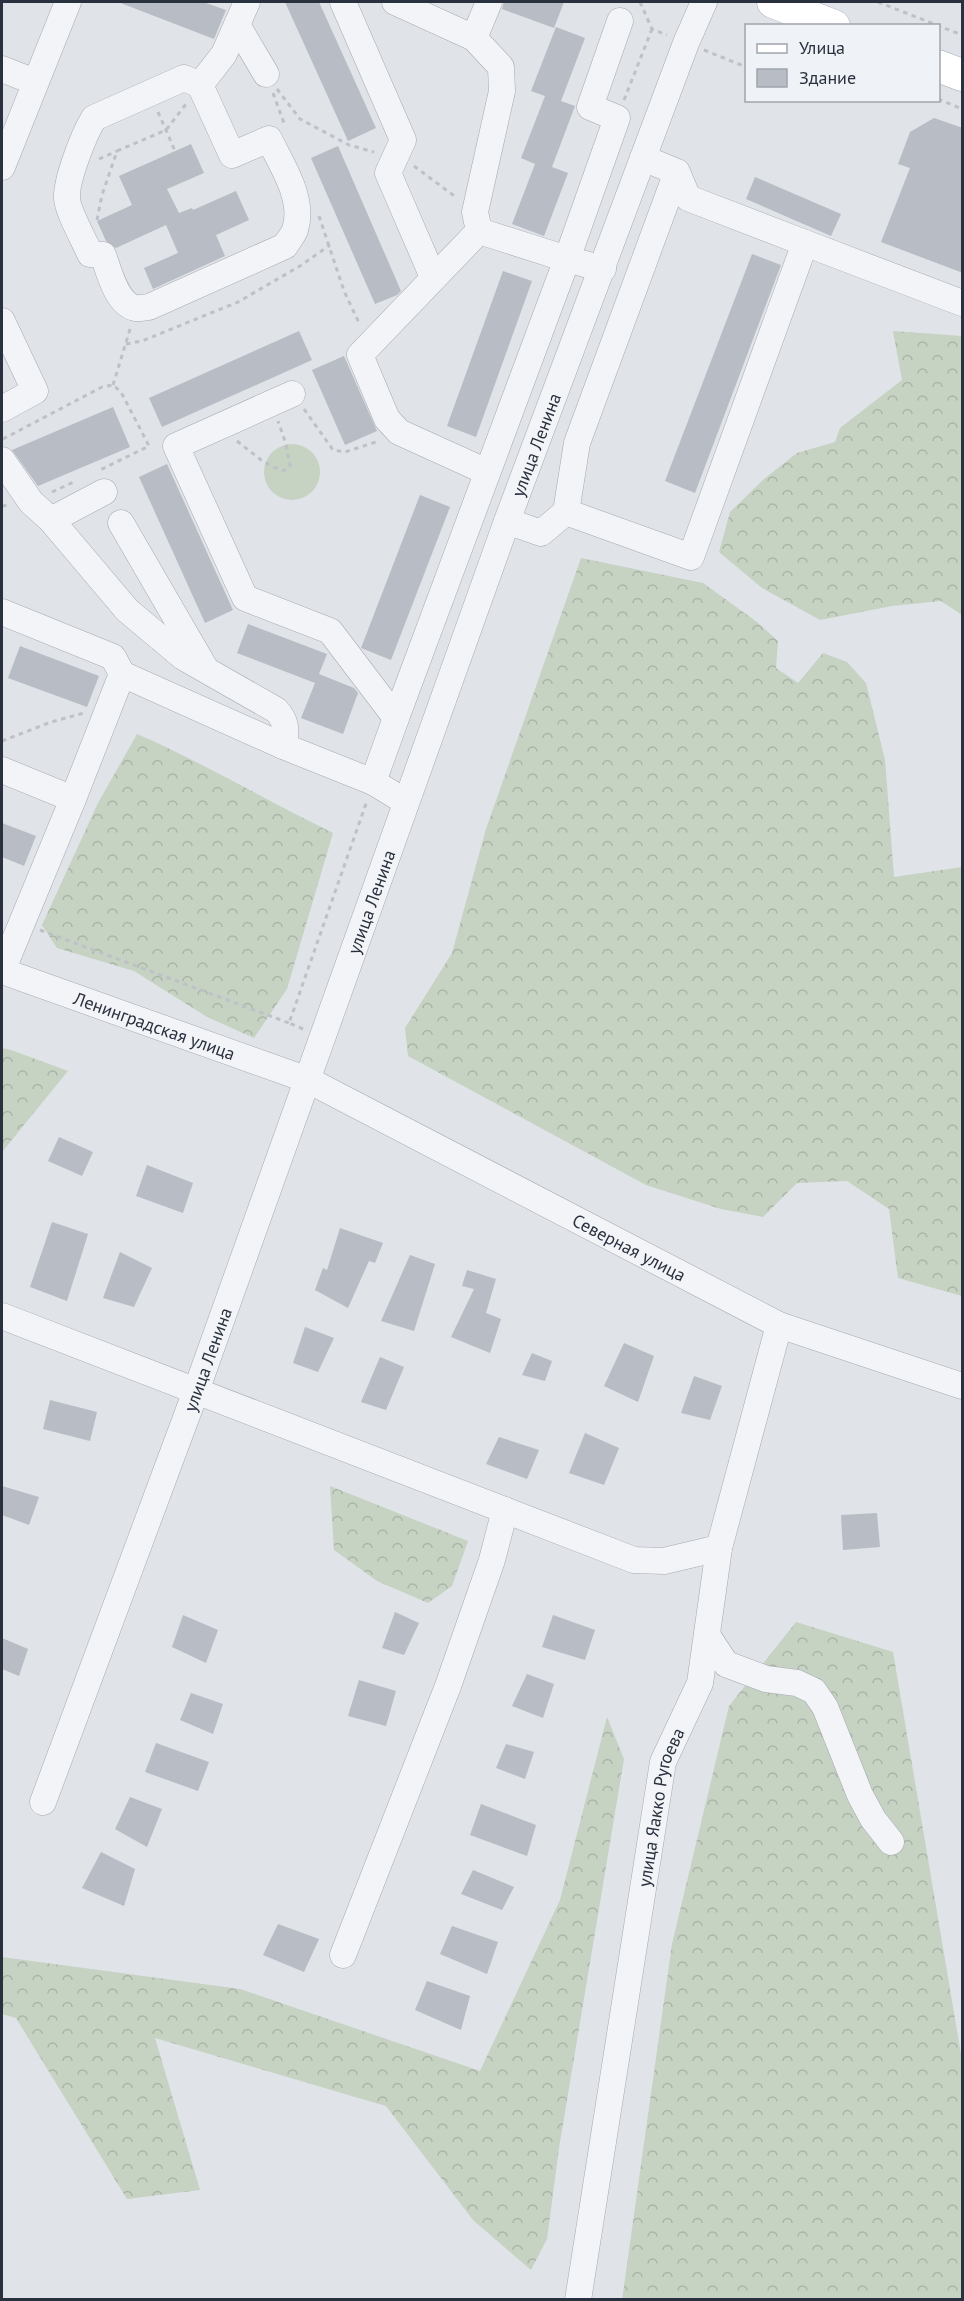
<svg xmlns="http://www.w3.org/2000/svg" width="964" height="2301" viewBox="0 0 964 2301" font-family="'PT Sans',sans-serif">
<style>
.forest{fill:url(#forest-crowns)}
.park{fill:#c6d2c2}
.building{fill:#b7bcc5}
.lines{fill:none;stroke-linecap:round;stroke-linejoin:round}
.minor-casing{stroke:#a5aab2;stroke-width:27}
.major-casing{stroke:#a0a8b3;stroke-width:33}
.path{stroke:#bec1c7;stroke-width:3;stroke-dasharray:4.5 4.5;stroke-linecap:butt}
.minor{stroke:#f3f4f7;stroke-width:26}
.major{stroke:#fff;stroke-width:32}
.labels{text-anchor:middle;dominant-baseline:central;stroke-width:4.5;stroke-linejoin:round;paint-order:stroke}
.street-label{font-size:18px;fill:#29313f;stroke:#eff2f6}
</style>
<defs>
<pattern id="forest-crowns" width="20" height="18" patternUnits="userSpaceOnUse" patternTransform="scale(1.5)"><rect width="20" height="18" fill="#c6d2c2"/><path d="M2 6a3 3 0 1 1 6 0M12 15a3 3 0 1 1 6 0" fill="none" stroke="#aab5a8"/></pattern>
</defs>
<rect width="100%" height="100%" fill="#e0e3e8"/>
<g class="forest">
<path d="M893 331 962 336V615L941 601 892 606 820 620 762 588 719 552 730 512 764 479 797 453 835 442 840 428 902 380Z"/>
<path d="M581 558 703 583 757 622 778 641 776 668 798 683 823 653 847 662 866 683 885 760 894 877 962 867V1296L898 1278 889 1209 847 1181 797 1183 763 1217 721 1209 646 1185 408 1056 405 1028 452 953 486 829Z"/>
<path d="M137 734C204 763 267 801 333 833L287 989 254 1038 207 1017 134 971 57 948 42 925 98 803Z"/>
<path d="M2 1048 11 1050 68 1071 2 1152Z"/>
<path d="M330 1486 468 1541 452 1586 428 1603 377 1581 334 1550Z"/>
<path d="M796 1622 893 1652 962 2060V2299L622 2300 672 1944 729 1706Z"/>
<path d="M607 1717 624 1759 559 2148 547 2239 531 2270 473 2220 386 2106 155 2038 200 2190 127 2199 16 2018 2 2014V1957L240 1989 480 2071 560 1900Z"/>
</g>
<circle class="park" cx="292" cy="472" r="28"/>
<g class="building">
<path d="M118 2H203L226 10 214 39Z"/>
<path d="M285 2H319L376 128 348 141Z"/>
<path d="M504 2H564L554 28 502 9Z"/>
<path d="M556 27 585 38 561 101 575 106 552 167 568 173 544 236 512 224 535 164 521 158 545 96 531 91Z"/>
<path d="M934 118 963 128V273L881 242 910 168 898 164 910 132Z"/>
<path d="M191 144 204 173 167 189 179 213 192 208 193 210 236 191 249 220 216 235 225 256 153 289 144 268 178 253 166 225 116 248 106 241 97 221 132 205 119 176Z"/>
<path d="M338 146 401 291 397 295 375 304 311 158Z"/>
<path d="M755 177 841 214 831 236 746 199Z"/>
<path d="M752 254 781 265 695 493 665 481Z"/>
<path d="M503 271 532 281 476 437 447 426Z"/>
<path d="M299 331 312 360 162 427 149 398Z"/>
<path d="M344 356 377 431 345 445 312 370Z"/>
<path d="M113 407 130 447 38 486 12 450Z"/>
<path d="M167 464 233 610 205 623 139 477Z"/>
<path d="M420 495 450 507 391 660 361 648Z"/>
<path d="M248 624 327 654 319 674 354 688 358 693 343 734 301 718 315 683 237 653Z"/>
<path d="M20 646 99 676 87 707 8 678Z"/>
<path d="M2 823 36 836 24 866 2 857Z"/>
<path d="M59 1137 93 1152 82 1176 48 1161Z"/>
<path d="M147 1165 193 1183 183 1213 136 1196Z"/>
<path d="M52 1222 88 1234 67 1301 30 1287Z"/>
<path d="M340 1228 383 1243 375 1263 369 1261 348 1308 315 1290 323 1268 327 1270Z"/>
<path d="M120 1252 152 1268 134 1307 103 1298Z"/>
<path d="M410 1255 435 1264 414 1331 381 1321Z"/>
<path d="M467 1270 496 1279 486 1313 501 1319 490 1353 451 1337 474 1289 462 1286Z"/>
<path d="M305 1327 334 1338 318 1372 293 1363Z"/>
<path d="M624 1343 654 1356 638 1402 604 1386Z"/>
<path d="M532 1353 552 1361 545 1381 522 1375Z"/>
<path d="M380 1357 404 1367 386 1410 361 1402Z"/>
<path d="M694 1376 722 1386 710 1420 681 1413Z"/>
<path d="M50 1400 97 1412 90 1441 43 1429Z"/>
<path d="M585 1433 619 1448 604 1485 569 1473Z"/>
<path d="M499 1437 539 1450 527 1479 486 1464Z"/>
<path d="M2 1486 39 1497 29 1525 2 1515Z"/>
<path d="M877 1513 880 1547 843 1550 841 1515Z"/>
<path d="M395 1612 419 1623 404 1655 382 1648Z"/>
<path d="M183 1615 218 1630 206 1663 172 1647Z"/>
<path d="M553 1615 595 1630 585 1660 542 1647Z"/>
<path d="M2 1638 28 1649 19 1676 2 1669Z"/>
<path d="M527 1674 554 1684 543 1718 512 1706Z"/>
<path d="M359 1680 396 1691 386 1726 348 1716Z"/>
<path d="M191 1693 223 1704 213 1734 180 1720Z"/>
<path d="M156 1743 209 1762 198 1791 145 1772Z"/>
<path d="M506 1744 534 1752 525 1779 496 1768Z"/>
<path d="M130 1797 162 1809 147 1847 115 1829Z"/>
<path d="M481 1804 536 1825 527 1856 470 1835Z"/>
<path d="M101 1852 135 1869 124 1906 82 1888Z"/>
<path d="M473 1870 514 1887 502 1910 461 1894Z"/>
<path d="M278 1924 319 1939 304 1972 263 1955Z"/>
<path d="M452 1926 498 1942 487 1974 440 1954Z"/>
<path d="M427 1981 470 1996 461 2030 415 2010Z"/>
</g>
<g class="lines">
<defs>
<g id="minor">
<path d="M343 2 403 140 388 173 433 277"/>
<path d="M395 2 474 38 501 67 502 91 475 212 479 231"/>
<path d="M237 25 266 74"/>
<path d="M474 38 489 2"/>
<path d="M2 69 35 82"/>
<path d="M184 78 200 85 232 155 269 139C282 166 305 199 295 230 293 235 288 241 285 246L149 307C145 307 139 309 135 308 116 303 109 271 103 255L90 254C85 242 67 210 67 198 66 180 84 134 94 118Z"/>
<path d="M200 85 224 54 247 2"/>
<path d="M643 158 677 172 688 198 805 243 691 557 566 512 577 443 677 172"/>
<path d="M2 167 68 2"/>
<path d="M479 231 567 259 617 118 590 107 620 21"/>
<path d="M479 231 360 355 387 419 399 432 487 472"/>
<path d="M805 243 962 303"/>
<path d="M2 321 35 391 2 409"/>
<path d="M292 394 176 446 245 598 330 631 396 718 373 782"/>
<path d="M2 460 31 502 51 520"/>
<path d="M104 492 51 520 127 610 183 657 276 710C287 721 287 732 283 746"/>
<path d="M507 521 541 533 566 512"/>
<path d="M121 523 205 668"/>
<path d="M2 612 113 657 122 674"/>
<path d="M396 718 567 259 603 269"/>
<path d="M2 770 73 799"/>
<path id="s1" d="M2 971 308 1080 779 1325 962 1386"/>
<path d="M2 971 73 799 122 674 283 746 373 782 406 802"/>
<path d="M2 1316 634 1560 664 1561 719 1548"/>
<path d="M707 1635 726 1664 766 1679 797 1683 814 1691 825 1707 860 1795 873 1819 891 1842"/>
<path id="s2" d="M43 1802 196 1391 507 521 686 43 704 2"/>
<path d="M343 1955 448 1686 492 1560 505 1510"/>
<path id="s3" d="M578 2300 663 1762 700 1683 719 1548 779 1325"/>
</g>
<g id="major">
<path d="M773 2 834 26"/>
<path d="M938 66 962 75"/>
</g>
</defs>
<use href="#minor" class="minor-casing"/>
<use href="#major" class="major-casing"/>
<g class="path">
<path d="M640 2 652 29 667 35"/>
<path d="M878 2 962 35"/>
<path d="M704 50 746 67"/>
<path d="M277 89 300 119 349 145 374 152"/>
<path d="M273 93 284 123"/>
<path d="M938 99 962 109"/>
<path d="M624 100 652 29"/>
<path d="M158 112 175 151"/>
<path d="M99 159 117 151"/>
<path d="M414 166 457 198"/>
<path d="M319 216 344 291 360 325"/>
<path d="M97 220 102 195 117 151 166 130 186 104"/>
<path d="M126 344 142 341 238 302 300 266 330 245"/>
<path d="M113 385 131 326"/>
<path d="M304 409 333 450 345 452 379 441"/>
<path d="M3 439 102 387 113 385 121 392 149 446 98 471"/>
<path d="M237 441 265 463 283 471 290 466 286 444 278 421"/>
<path d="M52 492 76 481"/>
<path d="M2 506 9 505"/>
<path d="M2 741 51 722 84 713"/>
<path d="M40 930 289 1023"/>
<path d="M303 1029 289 1023 367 801"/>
</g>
<use href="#minor" class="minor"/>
<use href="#major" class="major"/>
</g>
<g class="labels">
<g class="street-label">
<text stroke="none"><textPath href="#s2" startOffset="1444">улица Ленина</textPath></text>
<text stroke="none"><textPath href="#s2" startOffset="958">улица Ленина</textPath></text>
<text stroke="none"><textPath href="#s1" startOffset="162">Ленинградская улица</textPath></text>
<text stroke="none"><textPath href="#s1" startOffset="687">Северная улица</textPath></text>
<text stroke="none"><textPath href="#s2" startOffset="472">улица Ленина</textPath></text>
<text stroke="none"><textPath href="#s3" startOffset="500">улица Яакко Ругоева</textPath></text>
</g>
</g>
<rect width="964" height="2301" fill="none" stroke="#29313f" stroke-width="6"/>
<rect x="745" y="24" width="195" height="78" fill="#eff2f6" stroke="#a0a5ad" stroke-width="1.5"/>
<rect x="757" y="44" width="30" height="9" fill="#ffffff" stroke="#a0a5ad" stroke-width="1.5"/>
<text x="799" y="54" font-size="18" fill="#29313f">Улица</text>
<rect x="757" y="69" width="30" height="18" fill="#b7bcc5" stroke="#a0a5ad" stroke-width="1.5"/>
<text x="799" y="84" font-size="18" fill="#29313f">Здание</text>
</svg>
